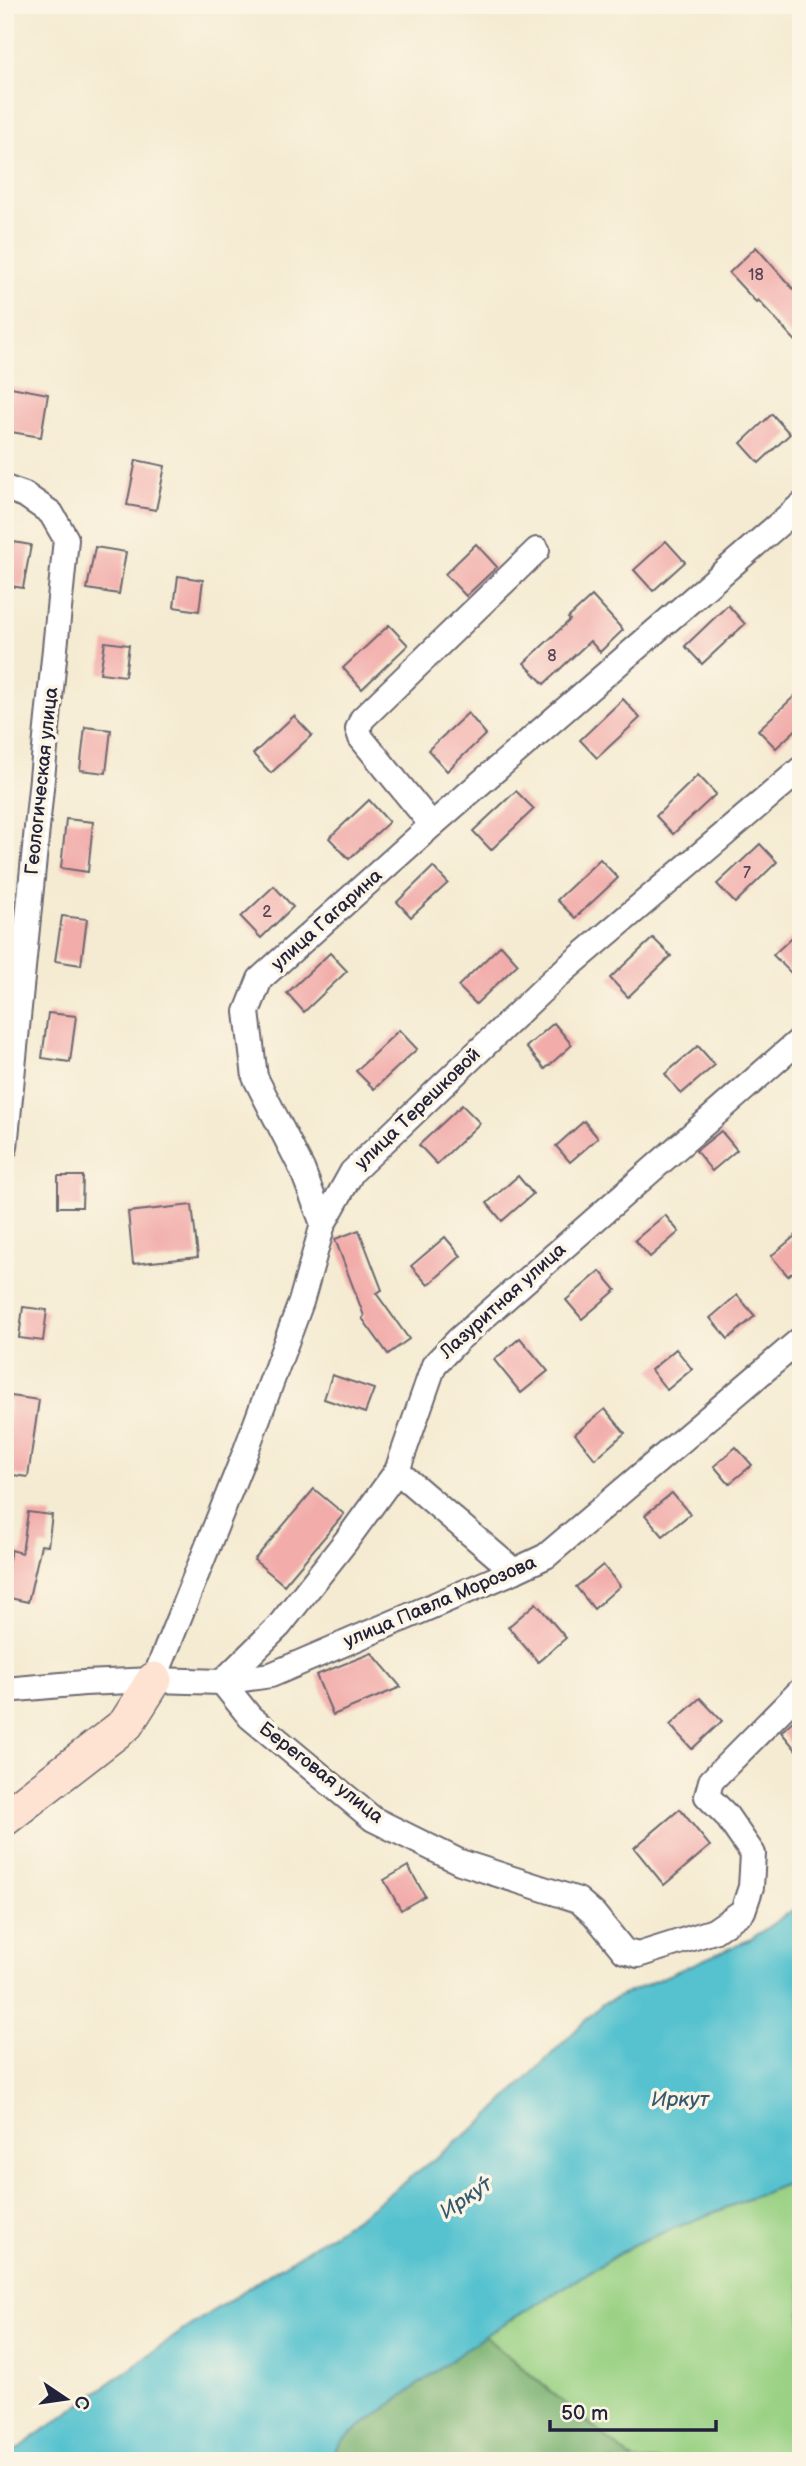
<svg xmlns="http://www.w3.org/2000/svg" width="806" height="2466" viewBox="0 0 806 2466" font-family="'Balsamiq Sans',sans-serif">
<style>
.green{fill:#9ad184;stroke:#5e7a60;stroke-width:2}
.forest{fill:#7bb372;stroke:#4e6a56;stroke-width:2}
.water{fill:#56c2cf;stroke:#3c7285;stroke-width:2}
.building{fill:#f2adab}
.lines{fill:none;stroke-linecap:round;stroke-linejoin:round}
.street-casing{stroke:#6c6870;stroke-width:28}
.secondary-casing{stroke:#6c6870;stroke-width:38}
.street{stroke:#fff;stroke-width:24}
.secondary{stroke:#fee3d2;stroke-width:35}
.labels{text-anchor:middle;dominant-baseline:central;stroke-width:7;stroke-linejoin:round;paint-order:stroke}
.number-label{font-size:16px;fill:#564557}
.street-label{font-size:19px;fill:#22223b;stroke:#fcf5e5}
.water-label{font-size:21px;font-style:italic;fill:#345a6f;stroke:#fcf5e5}
</style>
<rect width="100%" height="100%" fill="#fcf5e5"/>
<filter id="ink" filterUnits="userSpaceOnUse"><feTurbulence type="fractalNoise" baseFrequency=".0143" numOctaves="2"/><feDisplacementMap in="SourceGraphic" scale="14" xChannelSelector="R" yChannelSelector="G"/><feConvolveMatrix kernelMatrix="1 2 1 2 8 2 1 2 1" color-interpolation-filters="sRGB"/></filter>
<filter id="wash" filterUnits="userSpaceOnUse"><feTurbulence type="fractalNoise" baseFrequency=".00686" numOctaves="4" result="noise"/><feDisplacementMap in="SourceGraphic" scale="28" xChannelSelector="R" yChannelSelector="G"/><feGaussianBlur stdDeviation="1.57" result="paint"/><feColorMatrix in="noise" values="0 0 0 0 0 0 0 0 0 0 0 0 0 0 0 0 0 1.4 0 .05"/><feComposite in="paint" operator="in"/></filter>
<g filter="url(#wash)">
<rect width="100%" height="100%" fill="#f5ebd2"/>
<path class="green" d="M801 2178V2435L783 2461H634L484 2336 637 2243Z"/>
<path class="forest" d="M484 2336 634 2461H326L344 2439Z"/>
<g class="water">
<path d="M801 1904V2178L637 2243 484 2336 344 2439 326 2461H5V2458L185 2329 365 2212 485 2120 602 2004 751 1939Z"/>
<path d="M801 2435V2461H783Z"/>
</g>
<g id="blocks">
<g class="building">
<path d="M756 247 801 298V347L758 300 756 302 729 273Z"/>
<path d="M11 387 48 394 41 437 5 431Z"/>
<path d="M772 414 790 434 759 463 741 443Z"/>
<path d="M136 460 165 466 156 510 127 505Z"/>
<path d="M8 541 31 545 23 588 5 585V559Z"/>
<path d="M666 541 685 562 653 591 634 570Z"/>
<path d="M476 544 497 567 466 596 445 574Z"/>
<path d="M95 547 126 552 119 594 87 589Z"/>
<path d="M178 576 203 580 199 611 174 607Z"/>
<path d="M592 596 623 630 600 652 590 641 544 684 524 663 570 620 568 618Z"/>
<path d="M728 605 745 624 702 664 685 646Z"/>
<path d="M389 625 408 645 362 689 343 668Z"/>
<path d="M105 642 129 645 125 676 100 673Z"/>
<path d="M801 690V725L776 748 758 730Z"/>
<path d="M623 699 640 718 597 758 580 740Z"/>
<path d="M468 713 486 734 447 771 428 750Z"/>
<path d="M294 716 312 735 271 773 253 754Z"/>
<path d="M85 727 111 730 106 773 80 770Z"/>
<path d="M698 775 716 794 673 834 656 816Z"/>
<path d="M516 791 534 809 491 850 473 831Z"/>
<path d="M369 800 389 822 349 859 329 838Z"/>
<path d="M66 819 93 822 88 872 61 868Z"/>
<path d="M760 844 777 862 735 903 717 884Z"/>
<path d="M600 859 618 878 575 918 557 900Z"/>
<path d="M433 867 448 883 411 917 397 902Z"/>
<path d="M274 886 293 907 261 938 241 917Z"/>
<path d="M62 916 87 919 81 965 55 961Z"/>
<path d="M801 929V966L792 974 773 955Z"/>
<path d="M653 938 671 956 628 997 610 978Z"/>
<path d="M501 945 518 964 476 1004 458 986Z"/>
<path d="M330 953 347 971 304 1012 287 993Z"/>
<path d="M48 1013 76 1016 70 1062 42 1058Z"/>
<path d="M554 1023 572 1045 545 1069 526 1047Z"/>
<path d="M399 1030 417 1049 374 1089 356 1071Z"/>
<path d="M698 1046 715 1065 681 1094 665 1074Z"/>
<path d="M462 1105 480 1123 437 1164 419 1145Z"/>
<path d="M584 1121 598 1138 570 1162 556 1146Z"/>
<path d="M721 1131 737 1150 712 1171 696 1151Z"/>
<path d="M58 1176H83L82 1207H58Z"/>
<path d="M518 1176 533 1194 502 1221 487 1203Z"/>
<path d="M192 1205 198 1257 133 1264 128 1212Z"/>
<path d="M665 1215 679 1232 650 1257 635 1240Z"/>
<path d="M359 1230 382 1290 376 1293 409 1339 388 1354 362 1318 364 1316 335 1239Z"/>
<path d="M801 1231V1265L788 1276 771 1256Z"/>
<path d="M445 1237 461 1256 428 1285 411 1266Z"/>
<path d="M600 1271 616 1290 582 1319 566 1300Z"/>
<path d="M737 1295 755 1316 728 1339 710 1318Z"/>
<path d="M23 1307 47 1310 43 1341 19 1338Z"/>
<path d="M520 1338 548 1371 521 1393 494 1360Z"/>
<path d="M676 1349 692 1369 667 1390 651 1370Z"/>
<path d="M332 1375 374 1389 365 1413 324 1399Z"/>
<path d="M11 1396 39 1400 28 1477 5 1474V1438Z"/>
<path d="M605 1409 625 1433 595 1459 575 1434Z"/>
<path d="M736 1447 752 1465 729 1484 714 1466Z"/>
<path d="M314 1489 344 1514 284 1585 254 1560Z"/>
<path d="M672 1493 690 1514 663 1536 645 1515Z"/>
<path d="M28 1512 52 1515 48 1546 41 1545 28 1602 5 1597V1577L11 1550 22 1553Z"/>
<path d="M603 1565 620 1586 594 1609 576 1587Z"/>
<path d="M536 1603 566 1638 538 1662 508 1627Z"/>
<path d="M372 1653 401 1687 333 1715 316 1675Z"/>
<path d="M700 1698 722 1721 692 1749 670 1725Z"/>
<path d="M801 1713V1756L781 1732Z"/>
<path d="M680 1809 710 1846 664 1885 634 1848Z"/>
<path d="M408 1866 425 1896 401 1910 384 1880Z"/>
</g>
</g>
</g>
<g filter="url(#ink)">
<use href="#blocks" fill-opacity="0" stroke="#6c6870" stroke-width="2"/>
<g class="lines">
<defs>
<g id="street">
<path d="M5 488 25 495 51 513 66 539 5 1147"/>
<path d="M432 825 361 738 358 729 362 719 537 550"/>
<path d="M801 1039 459 1339 434 1365 397 1471 346 1541 279 1626 222 1682 250 1717 373 1819 460 1862 578 1900 594 1914 624 1951 638 1955 714 1931 743 1911 751 1887 753 1854 726 1815 707 1796 711 1781 801 1690"/>
<path d="M323 1224 302 1169 255 1077 247 1012 260 979 432 825 801 505"/>
<path d="M397 1471 514 1571"/>
<path d="M154 1680 245 1453 301 1302 323 1224 352 1172 554 979 801 769"/>
<path d="M5 1690 84 1683 154 1680 222 1682 271 1675 514 1571 546 1556 801 1339"/>
</g>
<path id="secondary" d="M5 1818 126 1724 154 1680"/>
</defs>
<use href="#street" class="street-casing"/>
<use href="#secondary" class="secondary-casing"/>
<use href="#street" class="street"/>
<use href="#secondary" class="secondary"/>
</g>
</g>
<g class="labels">
<g class="number-label">
<text x="756" y="275">18</text>
<text x="552" y="656">8</text>
<text x="747" y="873">7</text>
<text x="267" y="912">2</text>
</g>
<g class="street-label">
<text transform="translate(42 781) rotate(-84)">Геологическая улица</text>
<text transform="translate(327 920) rotate(-42)">улица Гагарина</text>
<text transform="translate(418 1109) rotate(-44)">улица Терешковой</text>
<text transform="translate(503 1301) rotate(-42)">Лазуритная улица</text>
<text transform="translate(440 1602) rotate(-23)">улица Павла Морозова</text>
<text transform="translate(321 1773) rotate(38)">Береговая улица</text>
</g>
<g class="water-label">
<text x="680" y="2099">Иркут</text>
<text transform="translate(466 2198) rotate(-34)">Ирку́т</text>
</g>
</g>
<rect width="806" height="2466" fill="none" stroke="#fcf5e5" stroke-width="28"/>
<g transform="translate(66 2399) rotate(103)" stroke="#fcf5e5" stroke-width="5" paint-order="stroke">
<path d="M0-5L12 26L0 18L-12 26Z" fill="#22223b"/>
<text y="-10" font-size="19" font-weight="bold" text-anchor="middle" fill="#22223b">С</text>
</g>
<path d="M550 2420v10h166v-10" fill="none" stroke="#22223b" stroke-width="3.5"/>
<text x="561" y="2420" font-size="21" fill="#22223b" stroke="#fcf5e5" stroke-width="5" paint-order="stroke">50 m</text>
</svg>
